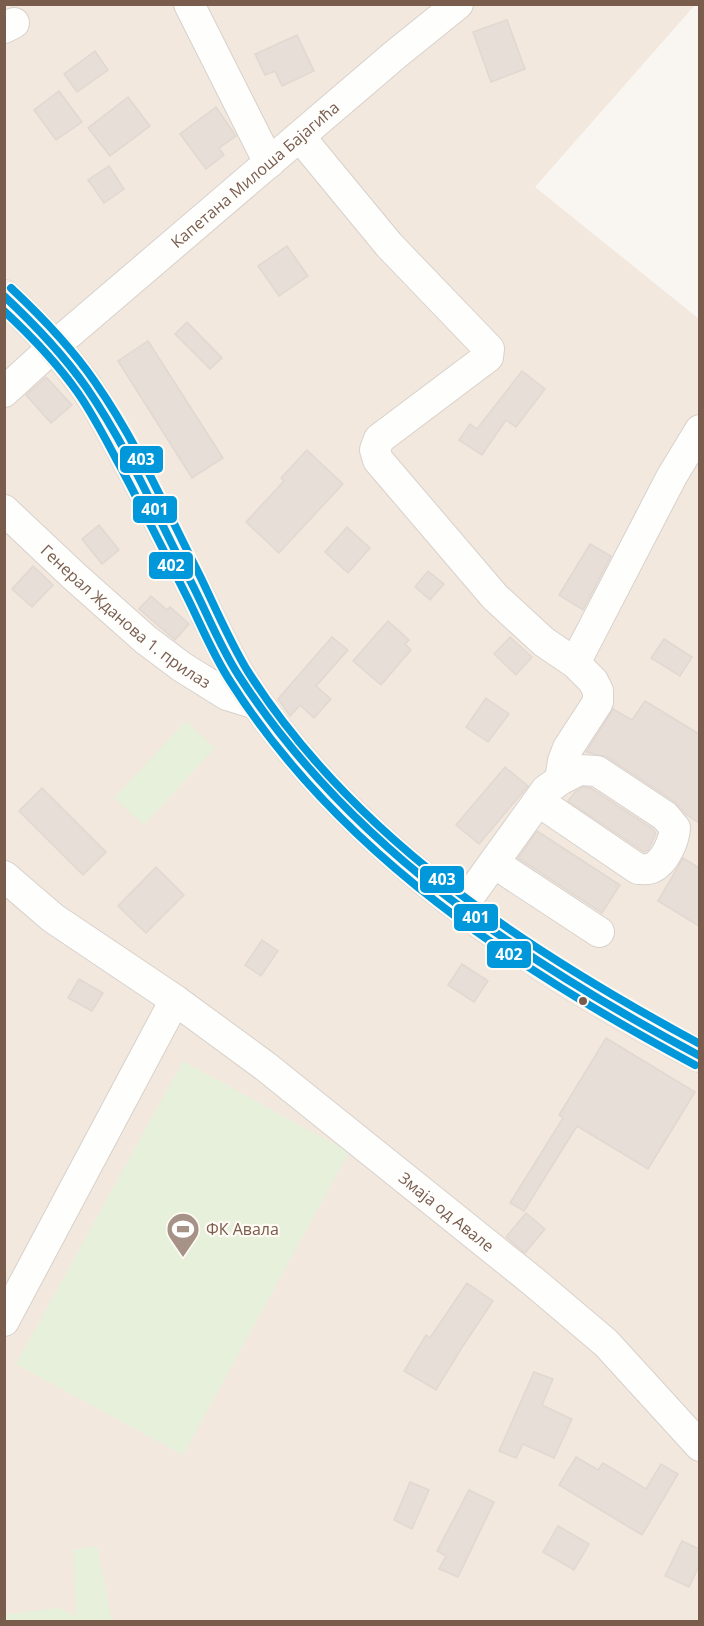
<svg xmlns="http://www.w3.org/2000/svg" width="704" height="1626" viewBox="0 0 704 1626" font-family="'Open Sans',sans-serif">
<style>
.residential{fill:#f2e8de}
.green{fill:#e7f0db}
.building{fill:#e6ded7;stroke:#e2d8d2;stroke-width:1.5}
.lines{fill:none;stroke-linecap:round;stroke-linejoin:round}
.minor-casing{stroke:#d7d1cb;stroke-width:32}
.major-casing{stroke:#dad1cc;stroke-width:34}
.minor{stroke:#fefefd;stroke-width:30}
.major{stroke:#f3eee8;stroke-width:33}
.bus-1-casing{stroke:#fffaf3;stroke-width:12}
.bus-2-casing{stroke:#fffaf3;stroke-width:12}
.bus-3-casing{stroke:#fffaf3;stroke-width:12}
.bus-1{stroke:#0098da;stroke-width:8}
.bus-2{stroke:#0098da;stroke-width:8}
.bus-3{stroke:#0098da;stroke-width:8}
.bus-dot{fill:#7a5c4d;stroke:#fffaf3;stroke-width:2}
.labels{text-anchor:middle;dominant-baseline:central;stroke-width:4.5;stroke-linejoin:round;paint-order:stroke}
.street-label{font-size:16px;fill:#7a5c4d;stroke:#fffaf3}
.poi-label{font-size:16px;fill:#7a5c4d;stroke:#fffaf3;text-anchor:start}
.line-badge{stroke:#fffaf3;stroke-width:2}
.badge-label{font-size:16px;text-anchor:middle;font-weight:bold;fill:#fff}
</style>
<rect width="100%" height="100%" fill="#f9f5f0"/>
<path class="residential" d="M5 5H695L535 187 699 319V1621L5 1622Z"/>
<g class="green">
<path d="M186 721 215 748 144 825 114 798Z"/>
<path d="M183 1061 349 1152 183 1455 16 1364Z"/>
<path d="M97 1546 112 1621H5V1614L59 1608 76 1616 73 1550Z"/>
</g>
<g class="building">
<path d="M507 20 525 69 491 82 473 32Z"/>
<path d="M297 35 314 71 282 86 275 71 265 75 255 54Z"/>
<path d="M95 51 108 70 77 92 64 74Z"/>
<path d="M59 91 82 122 56 140 34 110Z"/>
<path d="M128 97 150 126 110 156 88 128Z"/>
<path d="M216 107 236 136 219 148 224 155 206 169 180 134Z"/>
<path d="M109 166 124 189 104 203 88 180Z"/>
<path d="M287 246 308 276 279 296 258 266Z"/>
<path d="M187 322 222 358 210 369 175 334Z"/>
<path d="M148 341 223 458 192 478 118 361Z"/>
<path d="M522 371 545 389 516 427 506 420 482 455 459 440 470 424 477 429Z"/>
<path d="M46 377 72 405 51 423 26 395Z"/>
<path d="M307 450 343 484 279 553 246 522 284 481 281 478Z"/>
<path d="M99 525 119 550 102 564 82 539Z"/>
<path d="M347 527 370 548 348 573 325 552Z"/>
<path d="M590 544 611 556 583 610 559 595Z"/>
<path d="M33 566 53 585 32 607 12 589Z"/>
<path d="M428 571 444 584 430 600 415 587Z"/>
<path d="M151 596 167 610 170 607 189 624 175 640 139 609Z"/>
<path d="M388 621 409 640 405 644 411 650 381 685 353 661Z"/>
<path d="M332 637 348 650 316 686 331 699 314 718 300 705 290 716 278 699Z"/>
<path d="M510 637 532 657 516 675 494 654Z"/>
<path d="M664 639 692 657 680 676 651 658Z"/>
<path d="M486 698 509 714 488 742 466 727Z"/>
<path d="M645 701 699 734V823L686 814 675 802 607 757 586 752 613 709 632 720Z"/>
<path d="M505 767 528 786 479 844 456 825Z"/>
<path d="M583 787 591 788 653 829 656 834 648 850 644 852 568 801 575 792Z"/>
<path d="M42 788 106 852 83 875 19 811Z"/>
<path d="M537 831 620 885 602 913 518 858Z"/>
<path d="M683 858 699 868V926L658 901Z"/>
<path d="M156 867 184 895 146 933 118 906Z"/>
<path d="M262 940 278 951 261 976 245 965Z"/>
<path d="M462 964 488 981 474 1002 448 985Z"/>
<path d="M79 979 103 993 92 1011 68 998Z"/>
<path d="M606 1038 695 1092 648 1169 577 1126 524 1211 510 1203 563 1118 559 1115Z"/>
<path d="M526 1213 545 1229 525 1253 506 1237Z"/>
<path d="M467 1283 493 1301 461 1349 436 1390 404 1371 426 1335 430 1338Z"/>
<path d="M534 1372 553 1379 542 1405 572 1419 554 1458 523 1444 516 1458 499 1451Z"/>
<path d="M576 1457 598 1470 603 1463 646 1489 661 1464 678 1474 642 1535 559 1485Z"/>
<path d="M410 1482 429 1490 412 1529 394 1520Z"/>
<path d="M469 1490 494 1502 458 1577 439 1569 446 1556 437 1551Z"/>
<path d="M558 1526 589 1544 574 1570 543 1552Z"/>
<path d="M682 1541 699 1549V1566L689 1587 665 1576Z"/>
</g>
<g class="lines">
<defs>
<g id="minor">
<path d="M189 4 269 163"/>
<path d="M4 28 14 23"/>
<path d="M300 137 389 245 489 349 488 357 379 439 375 450 378 460 495 597 544 642 575 663 593 681 598 691V702L568 748 563 761 560 780"/>
<path id="s1" d="M4 392 53 347 396 54 458 4"/>
<path id="s2" d="M4 510 74 576 146 640 182 667 227 695 259 705"/>
<path d="M575 663 672 476 700 430"/>
<path d="M494 863 599 932"/>
<path id="s3" d="M4 876 53 918 175 1000 265 1066 534 1282 606 1343 700 1446"/>
<path d="M461 908 546 790 560 780 579 770 597 771 665 816 675 828C674 841 665 862 652 868 647 870 643 869 638 869L538 801"/>
<path d="M4 1321 175 1000"/>
</g>
<path id="major" d="M4 296C38 328 73 364 97 404 133 465 164 529 196 592 210 620 223 649 239 676 344 843 528 967 700 1056"/>
</defs>
<use href="#minor" class="minor-casing"/>
<use href="#major" class="major-casing"/>
<use href="#minor" class="minor"/>
<use href="#major" class="major"/>
<defs>
<path id="bus-1" d="M4 296C34 324 62 353 86 387 127 446 158 518 191 582 207 613 220 647 239 676 350 848 523 961 700 1056"/>
<path id="bus-2" d="M4 311C31 336 57 363 78 393 94 416 107 442 120 466 143 509 165 553 187 597 201 625 213 655 230 681 340 855 518 970 695 1065"/>
<path id="bus-3" d="M11 288C42 317 71 347 95 382 137 442 167 511 200 576 215 607 229 640 247 670 354 839 528 951 700 1044"/>
</defs>
<use href="#bus-1" class="bus-1-casing"/>
<use href="#bus-2" class="bus-2-casing"/>
<use href="#bus-3" class="bus-3-casing"/>
<use href="#bus-1" class="bus-1"/>
<use href="#bus-2" class="bus-2"/>
<use href="#bus-3" class="bus-3"/>
</g>
<defs>
<symbol id="stadium-pin" viewBox="-11 -11 22 30"><path d="M0 17L-7.5 6A9.5 9.5 0 1 1 7.5 6Z" fill="#a69286" stroke="#fffaf3"/><path d="M0-5a6.5 5 0 1 0 0 10a6.5 5 0 1 0 0-10ZM-3.5-1.8h7v3.6h-7Z" fill="#fff"/></symbol>
</defs>
<g fill-rule="evenodd">
<use href="#stadium-pin" x="164" y="1210" width="38" height="52"/>
</g>
<circle class="bus-dot" cx="583" cy="1001" r="5"/>
<g class="labels">
<g class="street-label">
<text stroke="none"><textPath href="#s1" startOffset="332">Капетана Милоша Бајагића</textPath></text>
<text stroke="none"><textPath href="#s2" startOffset="162">Генерал Жданова 1. прилаз</textPath></text>
<text stroke="none"><textPath href="#s3" startOffset="556">Змаја од Авале</textPath></text>
</g>
<g class="poi-label">
<text x="206" y="1229">ФК Авала</text>
</g>
</g>
<g class="line-badge">
<rect x="119" y="445" width="45" height="29" rx="6" fill="#0098da"/>
<rect x="132" y="495" width="46" height="29" rx="6" fill="#0098da"/>
<rect x="148" y="551" width="46" height="29" rx="6" fill="#0098da"/>
<rect x="419" y="865" width="46" height="29" rx="6" fill="#0098da"/>
<rect x="453" y="903" width="46" height="29" rx="6" fill="#0098da"/>
<rect x="486" y="940" width="46" height="29" rx="6" fill="#0098da"/>
</g>
<g class="badge-label">
<text x="141" y="465">403</text>
<text x="155" y="515">401</text>
<text x="171" y="571">402</text>
<text x="442" y="885">403</text>
<text x="476" y="923">401</text>
<text x="509" y="960">402</text>
</g>
<rect width="704" height="1626" fill="none" stroke="#7a5c4d" stroke-width="12"/>
</svg>
